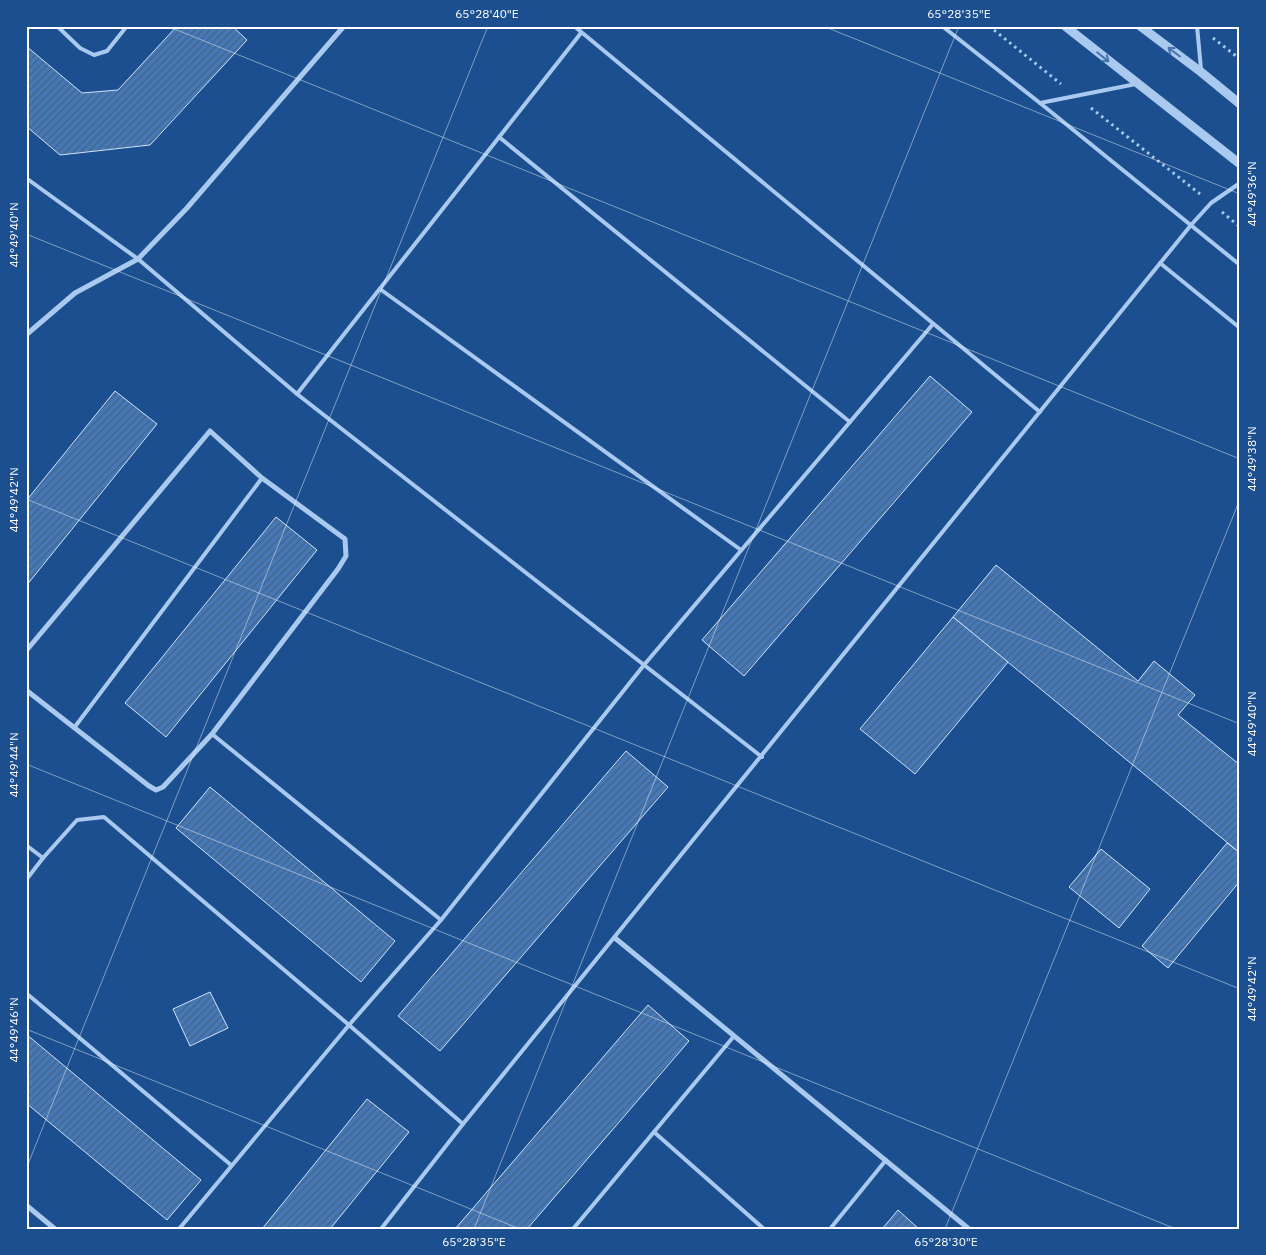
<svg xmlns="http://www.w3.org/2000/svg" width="1266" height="1255" viewBox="0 0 1266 1255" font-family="'IBM Plex Sans',sans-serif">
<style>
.building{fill:url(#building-hatch);stroke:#cfe3fa}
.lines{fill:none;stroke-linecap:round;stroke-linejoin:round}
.path{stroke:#a9c9ee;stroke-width:3;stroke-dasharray:2.5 4;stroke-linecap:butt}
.service{stroke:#a9c9ee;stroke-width:4}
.minor{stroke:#a9c9ee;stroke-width:5}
.tertiary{stroke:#a9c9ee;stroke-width:9}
.oneway{stroke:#4674ac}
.ticks{fill:none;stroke:#fff;stroke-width:1;stroke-opacity:0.45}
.neatline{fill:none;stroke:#fff;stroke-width:2}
.ticks-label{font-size:12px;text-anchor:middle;fill:#fff}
</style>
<defs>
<pattern id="building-hatch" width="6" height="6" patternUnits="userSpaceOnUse" patternTransform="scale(1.25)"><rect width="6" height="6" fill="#4478b7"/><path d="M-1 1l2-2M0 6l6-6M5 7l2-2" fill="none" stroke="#486282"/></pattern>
</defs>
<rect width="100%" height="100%" fill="#1b4f8f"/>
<g class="building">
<path d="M177 26H232L247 40 150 145 60 155 26 126V46L82 93 118 90Z"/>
<path d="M930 376 972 412 744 676 702 640Z"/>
<path d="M115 391 157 424 26 586V501Z"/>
<path d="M276 517 317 550 166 737 125 703Z"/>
<path d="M996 565 1138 681 1154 661 1195 695 1178 715 1240 765V853L953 617Z"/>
<path d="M953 617 1008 662 915 774 860 729Z"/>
<path d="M626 751 668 787 440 1051 398 1016Z"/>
<path d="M210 787 395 941 361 982 176 828Z"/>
<path d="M1227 843 1240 853V881L1168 968 1142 946Z"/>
<path d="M1101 849 1150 889 1119 928 1069 887Z"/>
<path d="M210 992 228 1028 190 1046 173 1009Z"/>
<path d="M648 1005 689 1041 527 1229H455Z"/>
<path d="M26 1034 201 1180 167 1220 26 1103Z"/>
<path d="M367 1099 409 1132 330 1229H262Z"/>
<path d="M898 1210 919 1229H882Z"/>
</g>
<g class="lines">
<g class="path">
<path d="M989 26 1061 84"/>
<path d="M1213 38 1240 59"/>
<path d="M1091 108 1200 194"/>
<path d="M1222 212 1240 227"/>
</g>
<g class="service">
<path d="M57 26 80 48 94 55 107 51 127 26"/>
<path d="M574 26 1040 412"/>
<path d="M942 26 1040 103 1240 265"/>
<path d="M1197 26 1201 69"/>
<path d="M1040 103 1136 84"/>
<path d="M499 137 850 422"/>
<path d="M26 178 138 259 297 394 762 757"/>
<path d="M1160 263 1240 328"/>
<path d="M380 289 741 550"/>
<path d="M297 394 581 33"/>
<path d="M74 728 262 478"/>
<path d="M212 734 441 920 349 1025 463 1124"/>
<path d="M26 845 43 858"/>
<path d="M26 880 43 858 77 820 104 817 349 1025 179 1229"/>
<path d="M441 920 644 665 933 324"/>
<path d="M26 993 231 1165"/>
<path d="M654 1132 764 1229"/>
<path d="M381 1229 463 1124 1191 225 1211 203 1240 183"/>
<path d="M573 1229 734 1036"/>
<path d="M830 1229 886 1160"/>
</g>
<g class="minor">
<path d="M26 335 75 293 138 259 187 208 344 26"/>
<path d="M26 651 210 431 262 478 345 539 346 556 338 569 212 734 163 787 156 790 149 786 26 690"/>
<path d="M615 938 969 1229"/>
<path d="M26 1205 55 1229"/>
</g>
<g class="tertiary">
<path d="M1065 26 1240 164"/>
<path d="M1140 26 1201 72 1240 104"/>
</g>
</g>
<defs><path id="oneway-shaft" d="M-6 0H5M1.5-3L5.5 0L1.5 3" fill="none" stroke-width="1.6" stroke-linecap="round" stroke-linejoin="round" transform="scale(1.25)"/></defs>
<g class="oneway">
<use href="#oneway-shaft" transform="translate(1174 52) rotate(-143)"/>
<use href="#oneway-shaft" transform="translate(1103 57) rotate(39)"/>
</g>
<path class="ticks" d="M167 26 1240 459M823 26 1240 194M26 234 1240 724M26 499 1240 989M26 764 1176 1229M26 1029 520 1229M26 1169 488 26M474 1229 959 26M945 1229 1240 499"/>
<rect width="1266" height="1255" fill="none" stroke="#1b4f8f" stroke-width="55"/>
<rect x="28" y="28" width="1210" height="1200" class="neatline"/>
<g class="ticks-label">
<text x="487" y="18">65°28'40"E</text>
<text x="959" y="18">65°28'35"E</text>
<text transform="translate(1252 194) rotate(-90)" y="4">44°49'36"N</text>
<text transform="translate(14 235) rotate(-90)" y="4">44°49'40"N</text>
<text transform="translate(1252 459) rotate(-90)" y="4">44°49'38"N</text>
<text transform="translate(14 500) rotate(-90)" y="4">44°49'42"N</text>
<text transform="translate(1252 724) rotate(-90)" y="4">44°49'40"N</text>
<text transform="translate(14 765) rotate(-90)" y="4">44°49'44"N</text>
<text transform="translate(1252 989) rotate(-90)" y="4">44°49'42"N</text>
<text transform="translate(14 1030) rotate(-90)" y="4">44°49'46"N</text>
<text x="474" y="1246">65°28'35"E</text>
<text x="946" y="1246">65°28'30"E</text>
</g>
</svg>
